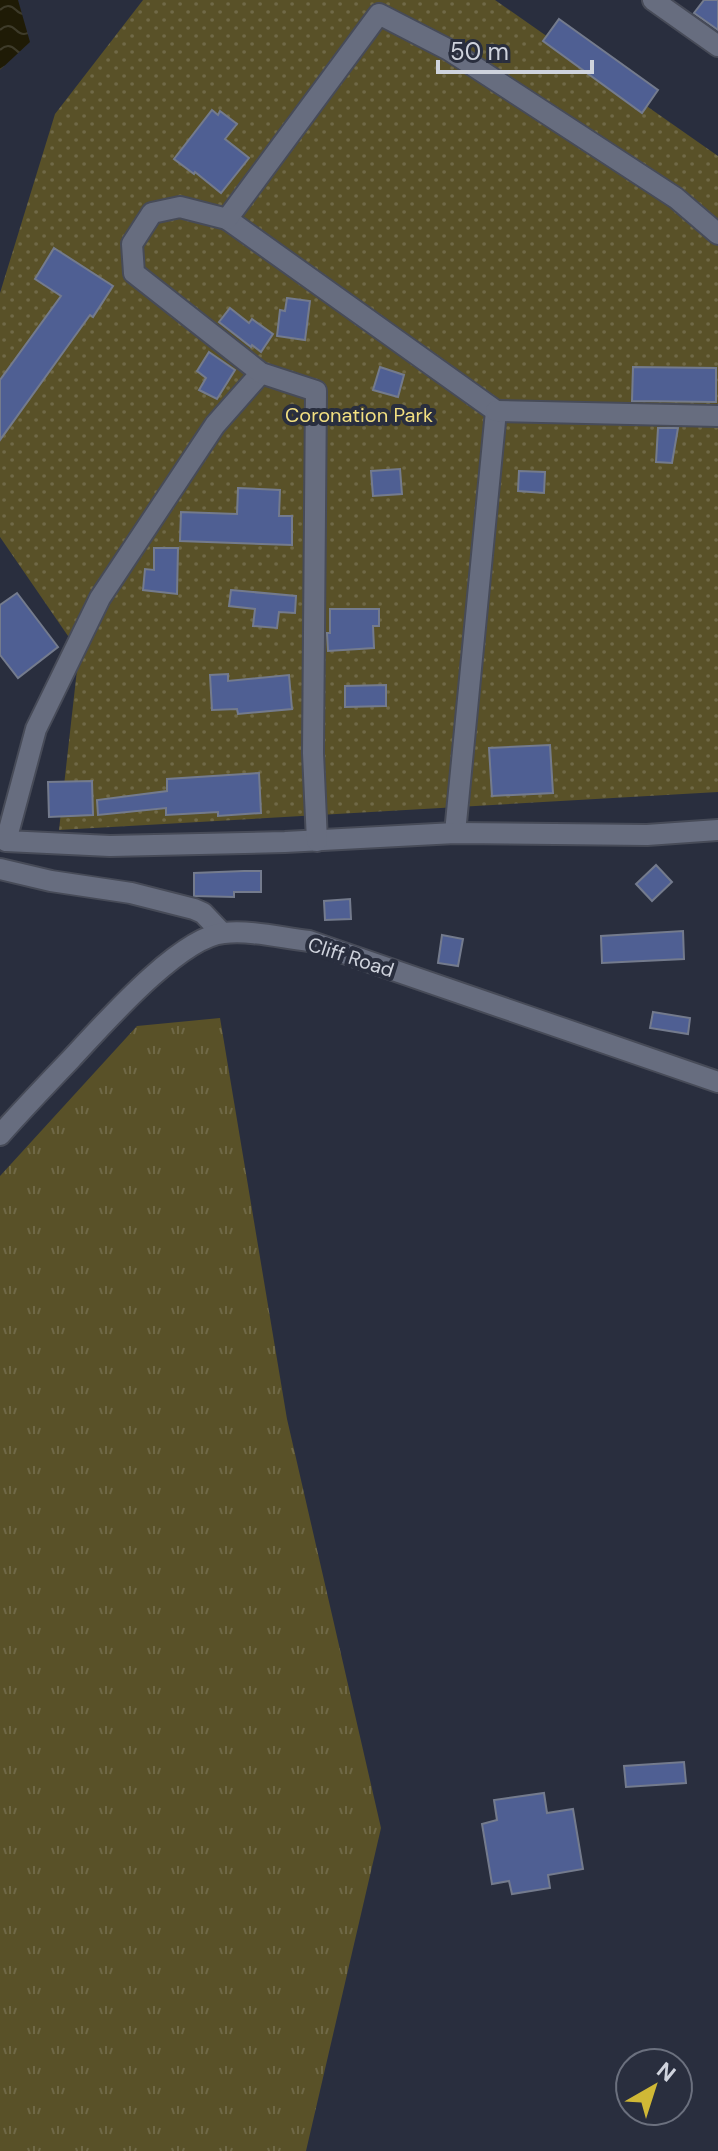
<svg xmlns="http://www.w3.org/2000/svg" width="718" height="2151" viewBox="0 0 718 2151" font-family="'DM Sans',sans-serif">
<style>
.grass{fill:url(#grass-tufts)}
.park{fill:url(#park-dots)}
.water{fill:url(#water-waves)}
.building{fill:#4f5f93;stroke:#747b8d;stroke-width:2}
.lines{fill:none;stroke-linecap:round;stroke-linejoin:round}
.minor-casing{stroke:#474b58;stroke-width:24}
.minor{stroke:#676d7f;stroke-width:20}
.labels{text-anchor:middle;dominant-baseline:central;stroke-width:8;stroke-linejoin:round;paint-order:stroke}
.park-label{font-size:20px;fill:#f2df81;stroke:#292e3e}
.street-label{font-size:20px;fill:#cfd3dd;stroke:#292e3e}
</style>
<defs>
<pattern id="grass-tufts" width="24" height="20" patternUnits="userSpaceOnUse" patternTransform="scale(2)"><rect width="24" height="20" fill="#595128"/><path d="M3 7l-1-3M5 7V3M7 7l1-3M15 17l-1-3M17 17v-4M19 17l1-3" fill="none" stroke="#706947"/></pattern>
<pattern id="park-dots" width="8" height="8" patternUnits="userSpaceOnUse" patternTransform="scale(2)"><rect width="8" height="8" fill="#595128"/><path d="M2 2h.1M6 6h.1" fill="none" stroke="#706947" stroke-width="1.8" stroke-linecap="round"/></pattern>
<pattern id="water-waves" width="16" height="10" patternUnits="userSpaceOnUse" patternTransform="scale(2)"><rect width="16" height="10" fill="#1f1b06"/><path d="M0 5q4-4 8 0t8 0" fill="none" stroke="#3e3b2a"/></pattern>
</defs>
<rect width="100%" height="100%" fill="#292e3e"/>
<path class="grass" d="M220 1018 287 1419 381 1828 306 2151H0V1176L137 1026Z"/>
<path class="park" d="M143 0H495L718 156V792L59 830 79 652 0 537V293L55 114Z"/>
<path class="water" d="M0 0H18L30 42 0 70Z"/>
<g class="building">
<path d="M704 0H718V30L694 13Z"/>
<path d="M559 19 658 90 642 113 543 41Z"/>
<path d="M212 110 218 115 220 111 237 124 225 139 249 158 221 193 195 172 194 174 174 159Z"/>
<path d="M54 248 113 286 93 317 90 315 0 440V380L61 296 35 279Z"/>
<path d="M287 298 310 301 305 340 277 336 280 310 285 311Z"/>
<path d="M230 308 249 323 252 319 273 334 261 352 252 345 251 347 219 322Z"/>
<path d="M209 352 235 370 217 399 199 390 206 378 197 371Z"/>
<path d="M380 367 404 375 398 397 373 390Z"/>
<path d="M633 367 716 368V402L632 401Z"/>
<path d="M658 428H678L672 463 656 462Z"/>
<path d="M400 469 402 494 373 496 371 471Z"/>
<path d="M519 471 545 472 544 493 518 491Z"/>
<path d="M238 488 280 490 279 516H292V545L180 541 181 512 237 514Z"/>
<path d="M154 548H178L177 594 143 590 145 569 154 570Z"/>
<path d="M231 590 296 596 295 613 279 612 277 628 253 626 255 609 229 606Z"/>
<path d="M17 593 58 647 18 678 0 655V605Z"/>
<path d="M330 609H379V626H373L374 648 328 651 327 633H330Z"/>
<path d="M228 674V681L289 675 292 709 238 714 237 709 212 710 210 675Z"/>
<path d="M386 685V706L345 707V686Z"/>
<path d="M550 745 553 793 492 796 489 748Z"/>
<path d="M259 773 261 813 218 816V812L166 815V808L98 815 97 800 167 791V779Z"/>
<path d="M92 781 93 815 49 817 48 782Z"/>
<path d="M656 865 672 882 652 901 636 884Z"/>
<path d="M244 871H261V892H234V897L194 896V873Z"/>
<path d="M350 899 351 919 325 920 324 901Z"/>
<path d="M683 931 684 959 602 963 601 936Z"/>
<path d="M442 935 463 939 458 966 438 963Z"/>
<path d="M653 1012 690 1018 688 1034 650 1028Z"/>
<path d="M684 1762 686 1783 626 1787 624 1766Z"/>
<path d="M544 1793 547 1813 573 1809 583 1869 548 1875 550 1888 512 1894 509 1881 492 1884 482 1824 497 1820 494 1800Z"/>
</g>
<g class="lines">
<defs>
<g id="minor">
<path d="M653 0 718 46"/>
<path d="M227 219 496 411 455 833"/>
<path d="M261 373 215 425 100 598 36 729 6 841 110 846 285 842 455 833 647 835 718 830"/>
<path d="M496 411 718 416"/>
<path d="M317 841 313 753 316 391 261 373 134 273 132 244 152 213 180 207 227 219 379 14 449 50 676 198 718 234"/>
<path d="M0 869 51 881 131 893 194 909 203 913 222 933"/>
<path d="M0 1135C23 1109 47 1084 71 1059 102 1026 179 937 224 933 252 930 282 938 309 941L718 1082"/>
</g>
</defs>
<use href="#minor" class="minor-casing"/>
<use href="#minor" class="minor"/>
</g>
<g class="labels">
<g class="park-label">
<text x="359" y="415">Coronation Park</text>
</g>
<g class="street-label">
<text transform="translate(351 957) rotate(18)">Cliff Road</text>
</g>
</g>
<g transform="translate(654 2087) rotate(39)"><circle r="38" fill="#292e3e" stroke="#6b707e" stroke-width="2"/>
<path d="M0-6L14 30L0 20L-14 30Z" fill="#d0b836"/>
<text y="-12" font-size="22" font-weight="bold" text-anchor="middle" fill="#cfd3dd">N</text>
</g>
<path d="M438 60v12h154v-12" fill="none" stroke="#cfd3dd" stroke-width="4"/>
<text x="450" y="60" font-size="24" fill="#cfd3dd" stroke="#292e3e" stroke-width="6" paint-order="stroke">50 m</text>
</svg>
